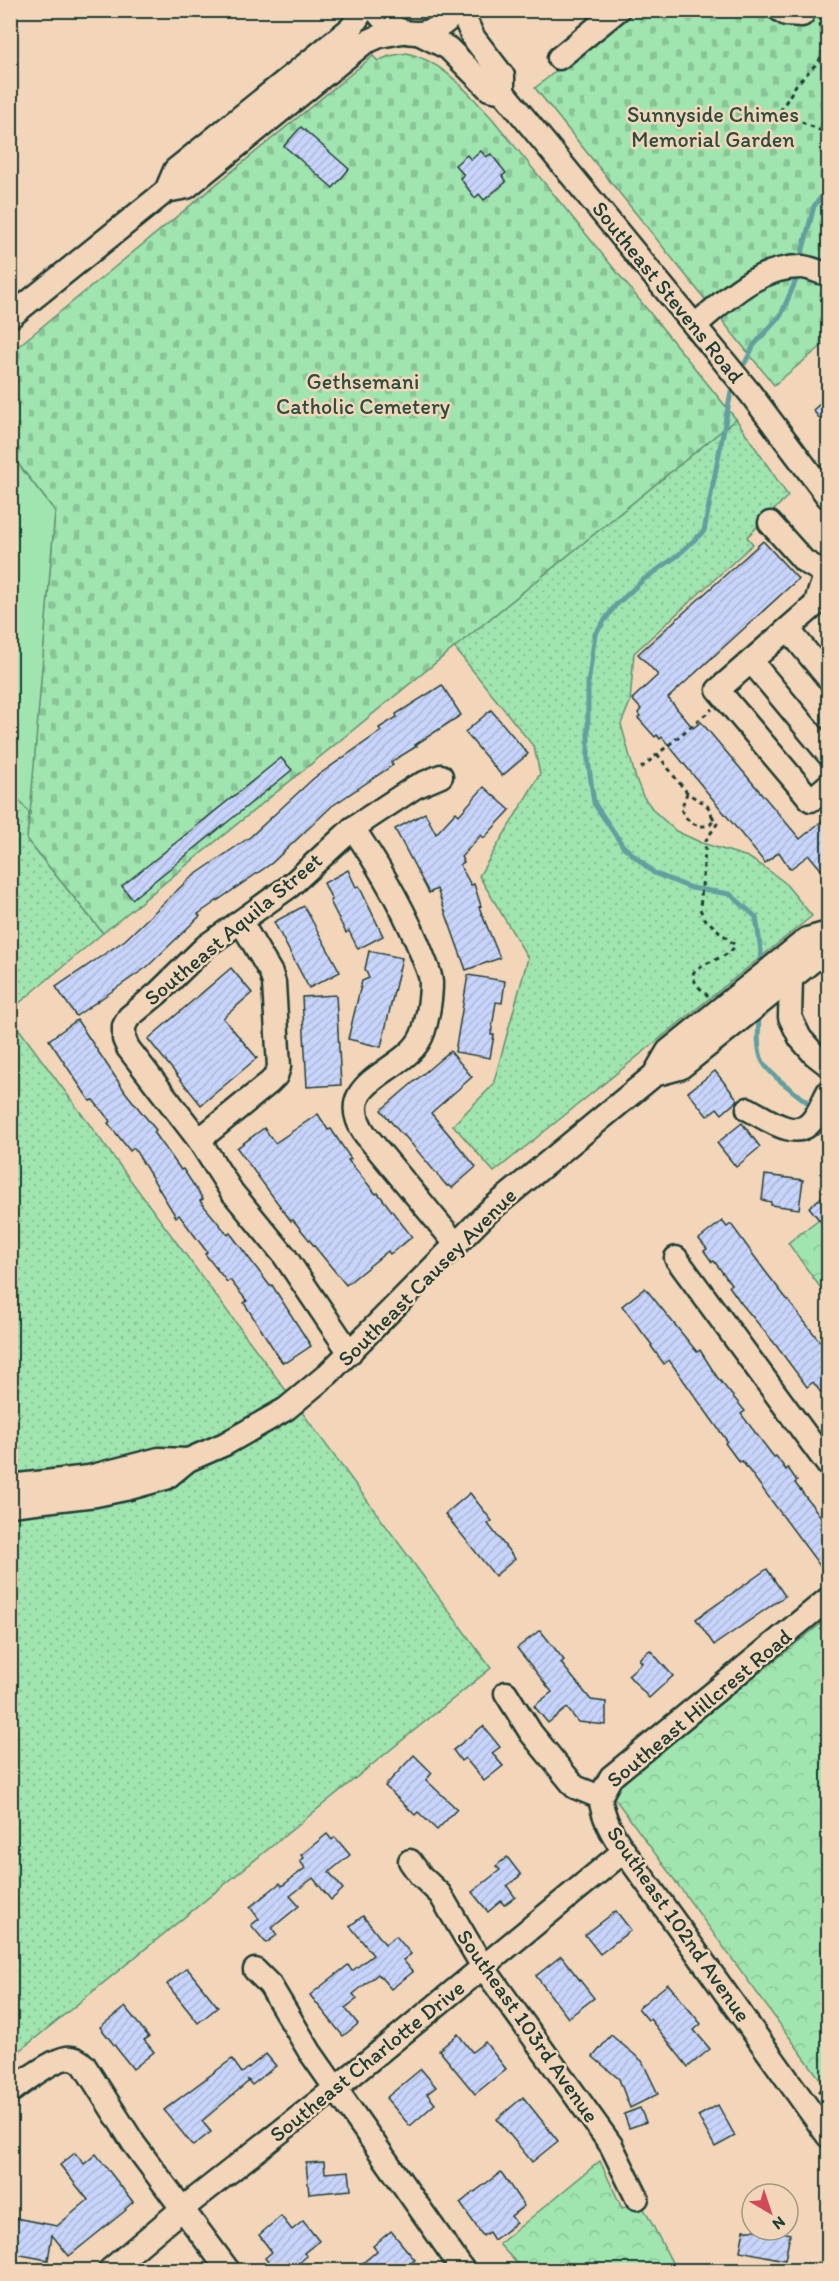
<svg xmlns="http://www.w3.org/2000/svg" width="839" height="2281" viewBox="0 0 839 2281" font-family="Itim,sans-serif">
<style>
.grass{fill:url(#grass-dots);stroke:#609072;stroke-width:1.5}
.forest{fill:url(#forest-crowns);stroke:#609072;stroke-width:1.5}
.cemetery{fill:url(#cemetery-stones);stroke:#609072;stroke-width:1.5}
.garden{fill:#a0e4af;stroke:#609072;stroke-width:1.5}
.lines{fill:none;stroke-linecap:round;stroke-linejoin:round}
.stream{stroke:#629f9f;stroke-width:5}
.building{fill:url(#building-hatch);stroke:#1f3d34;stroke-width:1.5}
.minor-casing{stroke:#1f3d34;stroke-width:27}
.path{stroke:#1f3d34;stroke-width:3;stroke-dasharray:4.5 4.5;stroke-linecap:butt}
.minor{stroke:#f3d6ba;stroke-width:22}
.labels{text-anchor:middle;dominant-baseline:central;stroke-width:5;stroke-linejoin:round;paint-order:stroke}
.park-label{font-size:22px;fill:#2c4e40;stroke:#f3d6ba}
.street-label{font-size:22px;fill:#1f3d34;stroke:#f3d6ba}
</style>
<defs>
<pattern id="grass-dots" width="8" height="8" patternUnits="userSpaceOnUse" patternTransform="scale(1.5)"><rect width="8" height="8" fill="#a0e4af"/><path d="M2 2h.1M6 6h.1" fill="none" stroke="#89c497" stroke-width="1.8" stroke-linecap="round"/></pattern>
<pattern id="forest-crowns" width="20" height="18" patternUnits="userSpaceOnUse" patternTransform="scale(1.5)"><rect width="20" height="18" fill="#a0e4af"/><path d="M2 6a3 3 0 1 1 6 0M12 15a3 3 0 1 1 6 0" fill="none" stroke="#89c497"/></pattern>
<pattern id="cemetery-stones" width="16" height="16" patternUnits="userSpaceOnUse" patternTransform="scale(1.5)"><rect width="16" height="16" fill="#a0e4af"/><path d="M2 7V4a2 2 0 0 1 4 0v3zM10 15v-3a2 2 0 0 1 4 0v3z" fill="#89c497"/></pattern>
<pattern id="building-hatch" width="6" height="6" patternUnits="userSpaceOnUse" patternTransform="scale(1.5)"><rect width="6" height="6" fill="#c9d4fb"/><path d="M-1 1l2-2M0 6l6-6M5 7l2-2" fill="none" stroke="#acb7d8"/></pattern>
</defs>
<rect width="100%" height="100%" fill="#f3d6ba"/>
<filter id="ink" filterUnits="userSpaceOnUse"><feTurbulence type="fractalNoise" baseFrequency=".0167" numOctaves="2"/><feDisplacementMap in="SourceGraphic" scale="12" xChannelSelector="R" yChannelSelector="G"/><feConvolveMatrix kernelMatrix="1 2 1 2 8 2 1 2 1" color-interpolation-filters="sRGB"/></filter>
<g filter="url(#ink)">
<g class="grass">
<path d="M736 419 788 496 747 537 753 544 634 653 630 702 621 724 636 779 643 796 654 811 676 831 702 843 748 857 764 867 784 882 812 916 494 1172 453 1125 493 1085 528 958 479 876 540 774 534 747 454 647Z"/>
<path d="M10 455 55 511 27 840 103 933 11 1010Z"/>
<path d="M10 1017 491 1668 11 2058H10Z"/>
</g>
<g class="forest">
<path d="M823 1216 828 1223V1298L788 1243Z"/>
<path d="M828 1618V2090L610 1792Z"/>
<path d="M600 2161 622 2208 640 2201 676 2270H523L499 2244Z"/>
</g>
<g class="cemetery">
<path d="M630 11H828V341L774 385 535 88Z"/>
<path d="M407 53C444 62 466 91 491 117L736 419 103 933 27 840 55 511 11 455V352L373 56 378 61 389 56Z"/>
</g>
<path class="garden" d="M11 455 55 511 30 814 11 790Z"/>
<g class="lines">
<g class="stream">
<path d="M802 253 814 206 828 189"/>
<path d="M745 363 754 345 781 315 796 280"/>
<path d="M731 392 704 531 677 556 643 580 615 606 595 634 588 684V760L594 803 623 846 654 873 691 888 730 894 756 917 761 951 760 968"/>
<path d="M759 1013C759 1028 756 1046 762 1060 768 1074 795 1092 807 1102"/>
</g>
</g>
<g class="building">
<path d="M301 127 349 169 333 188 284 146Z"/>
<path d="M481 151 486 157 491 154 506 173 502 176 506 182 484 200 479 194 475 198 460 178 464 175 455 165 467 155 471 160Z"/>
<path d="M828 397V429L813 410Z"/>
<path d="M763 541 798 579 668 698 693 728 701 722 800 839 828 816V878L809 855 790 869 779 852 765 863 662 737 660 739 657 735 655 737 638 718 640 716 638 713 641 709 632 699 658 675 638 654Z"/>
<path d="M442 685 461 715 415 745 417 746 391 762 393 765 332 806 272 863 198 914 200 916 147 967 76 1016 56 987 125 940 189 879 250 837 314 778 381 731 379 728 397 717 396 714Z"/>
<path d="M491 710 528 754 502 776 465 732Z"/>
<path d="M281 758 292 770 132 899 122 886Z"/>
<path d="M484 787 510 810 484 838 481 835 461 857 464 862 460 865 471 885 474 884 481 906 479 907 500 958 466 970 437 889 429 893 395 829 425 813 436 834 456 812 459 815Z"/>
<path d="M348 870 356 887 359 886 383 936 358 949 349 931 346 933 330 901 332 900 324 883Z"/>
<path d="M304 906 340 972 309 988 274 922Z"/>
<path d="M369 951 402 958 381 1047 348 1039 362 981 369 978 365 969Z"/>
<path d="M231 968 252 993 223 1018 257 1058 201 1105 148 1039Z"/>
<path d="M468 975 505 981 502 1003 496 1002 491 1035H494L490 1058 455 1052Z"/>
<path d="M336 995 341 1085 307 1087 302 997Z"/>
<path d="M77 1020 126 1093 156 1130 154 1132 181 1170 183 1169 203 1199 200 1201 228 1235 230 1233 270 1286 272 1285 311 1346 287 1362H282L244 1303 247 1301 230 1280 227 1282 205 1254 207 1252 179 1215 176 1217 134 1148 130 1151 108 1123 110 1121 93 1100 90 1101 49 1040Z"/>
<path d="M450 1051 472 1077 431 1113 476 1167 452 1188 449 1185 447 1186 404 1135 403 1136 381 1110Z"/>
<path d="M715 1071 738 1100 722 1114 717 1108 707 1116 688 1092Z"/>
<path d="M318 1114 328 1130 331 1129 351 1159 348 1160 376 1194 378 1193 412 1237 390 1254 388 1251 346 1285 293 1220 291 1221 237 1148 264 1128 275 1143Z"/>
<path d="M742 1123 760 1147 736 1167 717 1143Z"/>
<path d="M765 1175 803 1180 799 1209 771 1205V1202L762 1200Z"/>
<path d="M828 1192V1231L809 1207Z"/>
<path d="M722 1221 727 1227 731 1224 765 1271 828 1352V1402L813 1382 807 1387 775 1344 741 1303 729 1286 731 1284 714 1261 712 1262 704 1251 707 1249 699 1239Z"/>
<path d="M645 1288 697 1352 700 1350 717 1377 745 1411 741 1414 774 1457 776 1456 786 1470 788 1468 797 1481 795 1483 828 1526V1559L820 1566 742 1461 739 1462 725 1443 727 1441 669 1360 664 1364 651 1346 652 1345 622 1306Z"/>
<path d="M470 1493 492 1521 488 1524 515 1559 495 1576 445 1514Z"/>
<path d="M767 1569 785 1596 714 1645 696 1619Z"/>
<path d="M540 1630 564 1660 561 1663 591 1700 606 1702V1725L578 1722 567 1708 548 1723 534 1706 552 1692 517 1648Z"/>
<path d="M650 1650 673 1676 649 1698 628 1675 642 1663 639 1659Z"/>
<path d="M483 1726 500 1747 492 1753 503 1766 484 1781 465 1758 461 1761 453 1750Z"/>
<path d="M414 1755 432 1773 426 1780 457 1809 437 1830 418 1812 415 1815 385 1786Z"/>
<path d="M327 1834 332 1840 335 1837 350 1855 329 1872 343 1889 331 1900 313 1878 290 1896 299 1906 272 1928 277 1935 266 1943 251 1925 259 1919 250 1907 280 1883 282 1886 305 1868 300 1861 304 1858 301 1855Z"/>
<path d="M507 1857 521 1875 507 1886 515 1897 504 1905 501 1901 488 1912 472 1892 500 1870 496 1866Z"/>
<path d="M616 1911 631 1930 600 1954 585 1935Z"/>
<path d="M363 1916 385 1944 396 1936 411 1954 403 1960 413 1972 391 1989 378 1974 353 1994 357 1999 345 2008 358 2024 343 2036 310 1995 348 1965 352 1971 373 1955 350 1926Z"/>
<path d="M561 1956 594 1998 568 2018 536 1976Z"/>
<path d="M187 1968 218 2007 198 2023 167 1984Z"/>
<path d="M668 1984 701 2024 694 2030 710 2049 688 2067 650 2019 648 2020 638 2008Z"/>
<path d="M125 2007 149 2037 144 2040 154 2052 133 2069 100 2027Z"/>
<path d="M458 2034 472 2052 485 2042 506 2069 475 2094 439 2050Z"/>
<path d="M611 2035 642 2061 658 2094 630 2108 619 2079 593 2057Z"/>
<path d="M266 2054 276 2066 252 2085 247 2079 249 2081 202 2121 211 2132 193 2146 164 2110 232 2059 242 2073Z"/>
<path d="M421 2069 436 2087 427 2094 435 2104 410 2126 386 2098Z"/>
<path d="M523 2097 558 2141 532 2162 497 2119Z"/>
<path d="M718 2105 735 2136 715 2147 698 2116Z"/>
<path d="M640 2108 646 2122 629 2128 624 2114Z"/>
<path d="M75 2153 84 2164 96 2154 133 2202 125 2209 126 2210 69 2256 52 2235 48 2260 10 2253 15 2218 57 2226 88 2200 60 2165Z"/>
<path d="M324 2162 325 2173 349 2171 351 2190 309 2194 306 2163Z"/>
<path d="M501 2172 524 2206 511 2216 516 2223 494 2240 489 2232 483 2236 460 2203Z"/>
<path d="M281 2216 292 2230 303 2221 319 2241 304 2253 307 2256 289 2271H275L265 2258 272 2252 259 2235Z"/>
<path d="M744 2230H773L790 2234 785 2260 740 2251Z"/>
<path d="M391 2231 415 2260 410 2264 415 2271H353L377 2251 373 2246Z"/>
</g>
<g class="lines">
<defs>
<g id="minor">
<path d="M376 10C395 41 437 40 456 10"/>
<path d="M461 10 473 37 503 76V92"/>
<path d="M780 10 786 14 802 15"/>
<path d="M420 34 448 48 489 89 503 92 750 393 828 497"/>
<path d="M559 58 618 10"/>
<path d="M166 191 187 187 364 43 380 36 402 32"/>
<path d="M10 317 166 191 175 170 351 28 363 10"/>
<path d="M695 325C727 299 757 267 801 267 810 267 820 273 828 274"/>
<path d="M770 523 804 561 826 574"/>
<path d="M828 567 815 605 718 690 811 800 828 785"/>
<path d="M788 629 828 678"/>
<path d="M751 661 828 754"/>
<path d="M353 828C380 868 406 912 423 957 426 965 431 974 431 983 431 997 427 1029 419 1041 399 1074 331 1083 365 1134L456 1244"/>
<path d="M791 978 790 1017 800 1038 814 1054 828 1065"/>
<path d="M654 1075 680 1068 820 955 828 940"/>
<path d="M748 1109C766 1118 796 1142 812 1121 819 1113 823 1101 828 1092"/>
<path d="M199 1140 269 1083 276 1076 279 1067 274 983 271 973 241 922"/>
<path d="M676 1258 828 1465"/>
<path d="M350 1353 284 1255 232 1192 199 1140 128 1048 124 1039V1026L129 1017 158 993 206 946 290 886 353 828 415 787 441 776"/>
<path d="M10 1486 89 1477 159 1459 188 1460"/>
<path d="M10 1505 96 1495 130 1488 166 1478 188 1460 225 1444 286 1409 328 1374 489 1211 654 1075 668 1051 807 939 828 933"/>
<path d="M506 1693 531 1733 575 1787 600 1797C603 1818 612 1834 624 1851L828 2136"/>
<path d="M600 1797 611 1777 828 1599"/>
<path d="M410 1861 420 1875 440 1894 483 1967 611 2145 637 2198"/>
<path d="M255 1970 270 1985 310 2052 463 2270"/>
<path d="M10 2092C23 2082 52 2060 67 2058 74 2057 79 2060 84 2065L134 2144 228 2270"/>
<path d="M110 2270 182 2209 336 2088 624 1851"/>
</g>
</defs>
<use href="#minor" class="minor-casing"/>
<g class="path">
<path d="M819 18 828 20"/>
<path d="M820 23 825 48 819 61 796 85 781 110 791 117 828 134"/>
<path d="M657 754C667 766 675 778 685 790 696 803 710 798 713 821L710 825C697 829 686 821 681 809L687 793"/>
<path d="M641 768 712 709"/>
<path d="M708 996C703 991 694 984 693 976 692 963 730 960 735 945L704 918 700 909 706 840 717 824 712 816"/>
<path d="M828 1911 825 1953 828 1968"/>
<path d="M818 2092 828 2084"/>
</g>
<use href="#minor" class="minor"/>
</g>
</g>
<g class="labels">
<g class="park-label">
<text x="713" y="114">Sunnyside Chimes<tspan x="713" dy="25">Memorial Garden</tspan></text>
<text x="363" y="381">Gethsemani<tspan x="363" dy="25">Catholic Cemetery</tspan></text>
</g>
<g class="street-label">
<text transform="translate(668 292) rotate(51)">Southeast Stevens Road</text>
<text transform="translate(233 929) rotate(-40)">Southeast Aquila Street</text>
<text transform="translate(427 1277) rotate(-45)">Southeast Causey Avenue</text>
<text transform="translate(699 1708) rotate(-40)">Southeast Hillcrest Road</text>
<text transform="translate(679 1924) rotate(55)">Southeast 102nd Avenue</text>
<text transform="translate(528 2026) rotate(55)">Southeast 103rd Avenue</text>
<text transform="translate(367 2061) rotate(-39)">Southeast Charlotte Drive</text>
</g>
</g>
<rect width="839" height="2281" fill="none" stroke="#f3d6ba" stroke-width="36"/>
<rect x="18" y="18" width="803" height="2245" fill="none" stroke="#1f3d34" stroke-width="2" filter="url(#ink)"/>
<g transform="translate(770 2212) rotate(141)"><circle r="28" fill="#f3d6ba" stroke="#9e9984" stroke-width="1.5"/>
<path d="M0-4.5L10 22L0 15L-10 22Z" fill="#d1495b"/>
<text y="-9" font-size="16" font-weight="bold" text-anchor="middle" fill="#1f3d34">N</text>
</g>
</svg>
